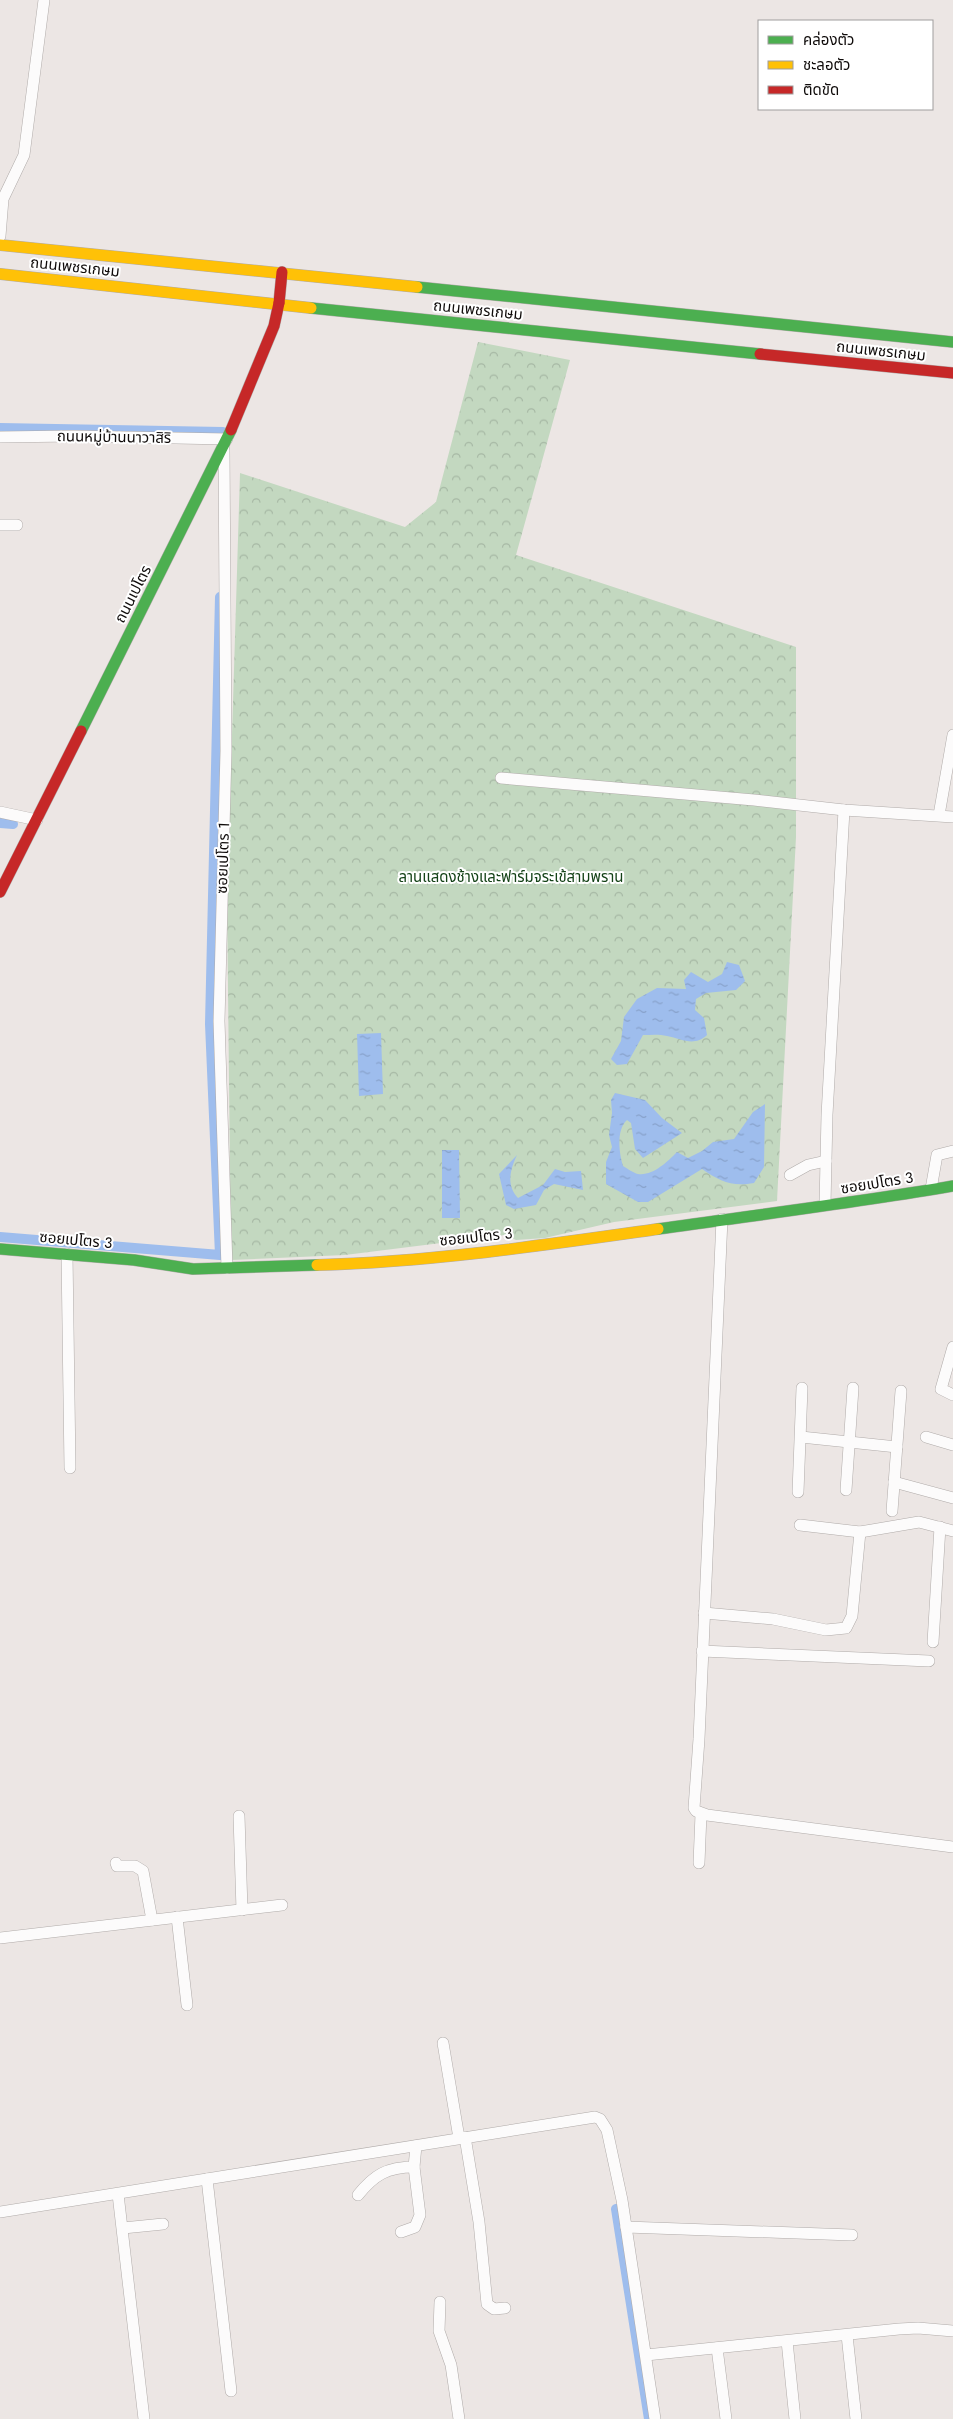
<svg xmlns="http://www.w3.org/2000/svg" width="953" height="2419" viewBox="0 0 953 2419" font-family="Jost,'Noto Sans Thai',sans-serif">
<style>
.park{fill:url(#park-crowns)}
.water{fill:url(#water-ripples)}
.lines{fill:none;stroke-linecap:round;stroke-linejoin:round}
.canal{stroke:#9ebded;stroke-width:10}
.street-casing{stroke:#b0aba9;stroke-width:12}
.fast-casing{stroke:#b0aba9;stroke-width:12}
.slow-casing{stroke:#b0aba9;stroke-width:12}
.jam-casing{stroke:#b0aba9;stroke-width:12}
.street{stroke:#fcfbfb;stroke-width:11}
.fast{stroke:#4caf50;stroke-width:11}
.slow{stroke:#ffc107;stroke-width:11}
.jam{stroke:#c62828;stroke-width:11}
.labels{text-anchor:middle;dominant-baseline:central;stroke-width:4;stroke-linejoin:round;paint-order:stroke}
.street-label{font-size:15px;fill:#0f0b0a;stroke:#fff}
.park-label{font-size:15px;fill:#144217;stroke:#fff}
</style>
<defs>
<pattern id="park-crowns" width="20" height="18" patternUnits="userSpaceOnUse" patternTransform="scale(1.25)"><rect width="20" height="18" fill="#c3d8c0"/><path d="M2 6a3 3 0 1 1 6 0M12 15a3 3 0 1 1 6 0" fill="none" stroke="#a6b8a4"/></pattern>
<pattern id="water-ripples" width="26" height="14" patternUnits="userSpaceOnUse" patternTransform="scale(1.25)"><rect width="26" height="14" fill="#9ebded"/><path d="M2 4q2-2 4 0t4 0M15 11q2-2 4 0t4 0" fill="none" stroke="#87a1ca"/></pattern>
</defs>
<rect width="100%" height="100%" fill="#ece6e4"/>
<path class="park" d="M478 342 570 360 516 555 796 647V837L777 1201 614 1222 545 1238 516 1240 505 1235 345 1255 231 1260 227 899 240 473 405 527 436 502Z"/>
<g class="water">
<path d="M727 962 739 965 745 981 736 990 706 993 696 999 695 1010 704 1018 707 1035C694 1047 682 1039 667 1036 659 1034 651 1035 643 1035L627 1064 617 1065 611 1059 621 1041 624 1017 637 999 657 988 686 989 684 980 691 972 708 982 722 974Z"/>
<path d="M381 1033 383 1094 359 1096 357 1034Z"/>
<path d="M615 1093 645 1100 662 1118 682 1133 643 1158 635 1149 631 1123 627 1120C616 1130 619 1153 623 1166 627 1168 633 1173 638 1174 653 1176 667 1162 677 1152L688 1158 702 1151 713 1142 734 1139 753 1112 765 1104 764 1167 754 1183C731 1187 720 1181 702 1169L648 1202H638L606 1184V1162L612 1147 609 1135 612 1113 611 1100Z"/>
<path d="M442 1150H459L460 1218H442Z"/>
<path d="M517 1155C510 1170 506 1185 518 1198L543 1185 555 1169 565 1172 581 1171 583 1190 554 1184 544 1190 536 1205 514 1209 506 1205 499 1174Z"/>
</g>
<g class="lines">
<g class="canal">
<path d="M0 428 223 432V443"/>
<path d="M0 823 13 824"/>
<path d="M0 1237 220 1255 210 1024 220 597"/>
<path d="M616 2209 649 2419"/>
</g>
<defs>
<g id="street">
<path d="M0 236 3 199 24 155 44 0"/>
<path d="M0 437 73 436 227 439"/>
<path d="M224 450 226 751 219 1021 227 1268"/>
<path d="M0 525H17"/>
<path d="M501 778 754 800 844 810 953 817"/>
<path d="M0 812 37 820"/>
<path d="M939 815 953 735"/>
<path d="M790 1175 808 1165 826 1161"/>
<path d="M931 1189 937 1155 953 1151"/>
<path d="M825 1205 827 1115 844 810"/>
<path d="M722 1219 699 1739 694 1808 696 1811 707 1815 953 1847"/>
<path d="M67 1254 70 1468"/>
<path d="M953 1347 941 1389 953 1395"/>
<path d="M801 1437 897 1447"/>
<path d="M926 1437 953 1445"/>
<path d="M894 1482 953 1498"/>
<path d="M846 1490 853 1388"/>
<path d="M798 1492 802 1388"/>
<path d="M892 1511 901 1391"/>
<path d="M800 1525 860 1532 919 1522 953 1531"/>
<path d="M704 1613 773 1619 826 1630 846 1628 852 1616 860 1532"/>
<path d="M933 1642 940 1527"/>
<path d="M702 1651 929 1661"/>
<path d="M239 1816 242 1910"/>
<path d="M116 1863 117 1866H135L143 1871 152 1920"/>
<path d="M699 1863 701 1814"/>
<path d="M177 1917 187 2005"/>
<path d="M0 1938 282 1905"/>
<path d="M443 2043 459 2138"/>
<path d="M465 2137 479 2222 487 2304 494 2309 505 2308"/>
<path d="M207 2179 231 2391"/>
<path d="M118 2194 144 2419"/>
<path d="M358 2195C374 2175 387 2167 414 2167L416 2146"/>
<path d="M0 2212 595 2117 600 2119 607 2130 622 2200 655 2419"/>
<path d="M626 2227 852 2235"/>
<path d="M123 2228 163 2224"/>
<path d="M401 2232 415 2227 420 2215 414 2167"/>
<path d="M440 2302 439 2331 451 2365 459 2419"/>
<path d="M847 2335 856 2419"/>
<path d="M787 2341 795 2419"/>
<path d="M717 2348 726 2419"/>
<path d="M646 2355 899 2329 918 2328 953 2331"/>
</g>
<g id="fast">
<path d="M417 287 953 342"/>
<path d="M311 308 760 354"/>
<path d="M81 731 231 430"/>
<path d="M658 1229C756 1215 855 1203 953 1186"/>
<path d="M0 1249 134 1260 193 1269 317 1265"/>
</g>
<g id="slow">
<path d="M0 245 417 287"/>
<path d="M0 274 311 308"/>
<path d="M317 1265C431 1262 545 1245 658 1229"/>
</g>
<g id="jam">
<path d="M279 303 282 272"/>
<path d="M760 354 953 373"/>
<path d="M231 430 274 326 279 303"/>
<path d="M0 892 81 731"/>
</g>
</defs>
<use href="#street" class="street-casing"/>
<use href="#fast" class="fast-casing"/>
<use href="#slow" class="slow-casing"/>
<use href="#jam" class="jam-casing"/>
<use href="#street" class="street"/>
<use href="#fast" class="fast"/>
<use href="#slow" class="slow"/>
<use href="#jam" class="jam"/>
</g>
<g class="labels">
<g class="street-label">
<text transform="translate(75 267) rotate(6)">ถนนเพชรเกษม</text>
<text transform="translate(478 310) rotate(6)">ถนนเพชรเกษม</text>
<text transform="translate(881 351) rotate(6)">ถนนเพชรเกษม</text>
<text transform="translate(114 437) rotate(1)">ถนนหมู่บ้านนาวาสิริ</text>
<text transform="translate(133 594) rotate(-63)">ถนนเปโตร</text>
<text transform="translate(223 858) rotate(-88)">ซอยเปโตร 1</text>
<text transform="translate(877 1183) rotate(-9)">ซอยเปโตร 3</text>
<text transform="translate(476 1237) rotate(-6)">ซอยเปโตร 3</text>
<text transform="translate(76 1240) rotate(5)">ซอยเปโตร 3</text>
</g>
<g class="park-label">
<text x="511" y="877">ลานแสดงช้างและฟาร์มจระเข้สามพราน</text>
</g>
</g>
<rect x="758" y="20" width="175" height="90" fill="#ffffff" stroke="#9f9d9d"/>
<rect x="768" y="36" width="25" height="8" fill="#4caf50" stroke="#9f9d9d"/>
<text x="803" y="45" font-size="15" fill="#0f0b0a">คล่องตัว</text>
<rect x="768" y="61" width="25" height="8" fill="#ffc107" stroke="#9f9d9d"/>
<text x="803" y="70" font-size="15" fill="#0f0b0a">ชะลอตัว</text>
<rect x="768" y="86" width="25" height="8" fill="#c62828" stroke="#9f9d9d"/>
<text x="803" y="95" font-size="15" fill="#0f0b0a">ติดขัด</text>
</svg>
